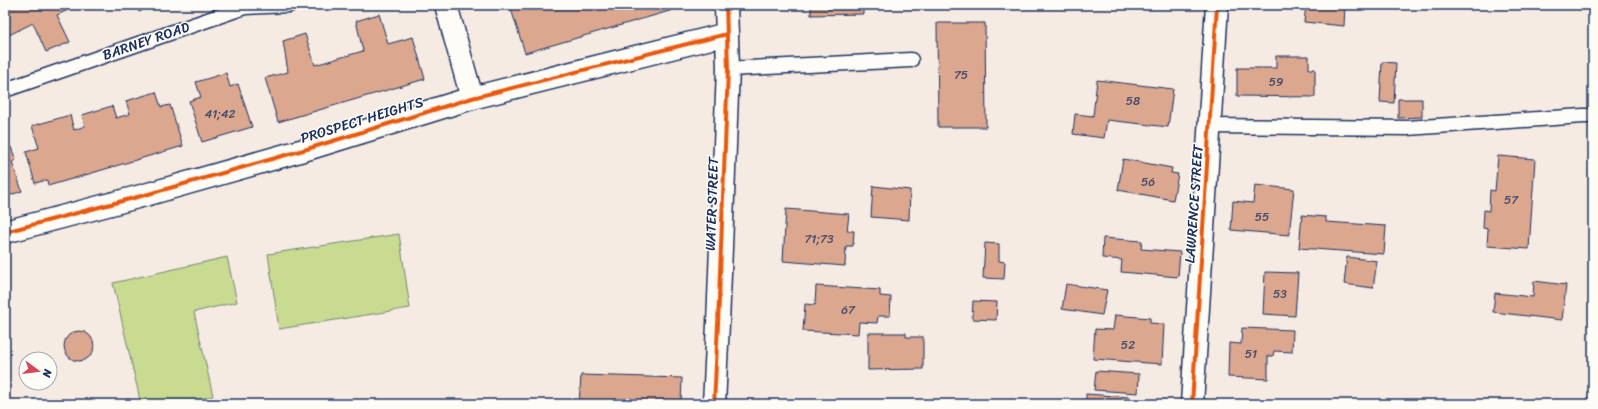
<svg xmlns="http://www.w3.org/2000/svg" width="1598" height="409" viewBox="0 0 1598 409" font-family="Sriracha,sans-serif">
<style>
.green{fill:#c8db90;stroke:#728577}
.building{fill:#dba78f;stroke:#1b2f5e}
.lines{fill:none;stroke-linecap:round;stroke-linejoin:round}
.service-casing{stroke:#1b2f5e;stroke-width:17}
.minor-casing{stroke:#1b2f5e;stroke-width:25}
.tertiary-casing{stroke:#1b2f5e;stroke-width:25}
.service{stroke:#fdfcf7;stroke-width:14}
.minor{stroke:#fdfcf7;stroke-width:22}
.tertiary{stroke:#fdfcf7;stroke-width:22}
.cycleway-casing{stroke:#fdfcf7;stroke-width:6}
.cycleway{stroke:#e8590c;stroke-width:4}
.labels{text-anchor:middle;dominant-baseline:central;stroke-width:3;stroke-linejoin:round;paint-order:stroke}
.number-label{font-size:12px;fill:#4b4d6a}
.street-label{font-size:14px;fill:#1b2f5e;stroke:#fdfcf7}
</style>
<rect width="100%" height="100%" fill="#f6ebe2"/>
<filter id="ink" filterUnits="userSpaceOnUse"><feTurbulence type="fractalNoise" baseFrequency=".025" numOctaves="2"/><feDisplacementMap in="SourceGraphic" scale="8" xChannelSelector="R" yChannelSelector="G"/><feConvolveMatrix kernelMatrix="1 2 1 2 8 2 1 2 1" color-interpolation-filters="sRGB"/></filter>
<g filter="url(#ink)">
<g class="green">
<path d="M399 234 410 308 279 329 268 254Z"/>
<path d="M227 257 237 302 194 312 213 396 177 404H141L113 283Z"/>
</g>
<g class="building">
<path d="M5 5H79L57 15 70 42 46 52 33 23 5 37Z"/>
<path d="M136 5H153L139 12Z"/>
<path d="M523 5H672L673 10 525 53 511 9Z"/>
<path d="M811 5H863V14L811 15Z"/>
<path d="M1306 5H1345L1344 26 1304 22Z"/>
<path d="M379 14 388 44 413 37 425 79 278 122 265 78 288 72 283 41 305 34 315 65 363 51 356 21Z"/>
<path d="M937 23H985L986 127H938Z"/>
<path d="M1276 56H1309V69H1315V97L1237 96V68H1276Z"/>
<path d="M1382 62 1396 63 1394 103 1380 102Z"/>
<path d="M226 73 230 87 238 84 252 127 202 142 189 101 201 97 196 82Z"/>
<path d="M1097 80 1173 89 1168 127 1107 120 1104 138 1073 134 1075 114 1093 116Z"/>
<path d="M156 92 161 107 170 105 183 146 48 186 47 180 35 183 26 152 39 148 32 126 70 115 74 130 85 126 82 115 112 106 116 118 130 114 126 101Z"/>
<path d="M1398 99H1422V117L1398 118Z"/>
<path d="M11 147 16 160 12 162 22 191 5 197V149Z"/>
<path d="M1498 156 1535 159 1529 249 1487 246 1488 229 1483 228 1484 210 1489 211 1490 190 1495 191Z"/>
<path d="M1123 159 1172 168 1171 173 1178 174 1173 200 1118 190Z"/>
<path d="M1255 185 1294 189 1289 235 1231 230 1233 201 1253 203Z"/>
<path d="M873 186 910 190 909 220 871 217Z"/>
<path d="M786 209 849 214 847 231H854L853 246H846L845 266 783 261Z"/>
<path d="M1302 215 1326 217V222L1386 226 1384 254 1299 248Z"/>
<path d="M1103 238 1142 241 1141 249 1180 252 1178 277 1121 272 1122 260 1102 258Z"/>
<path d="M985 243 999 244V261L1005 262 1004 279 983 278Z"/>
<path d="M1347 257 1377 261 1373 288 1344 284Z"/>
<path d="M1265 272 1298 273 1295 316 1263 314Z"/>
<path d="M1534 281 1566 285 1562 320 1493 312 1495 293 1533 297Z"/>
<path d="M1066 284 1107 290 1102 315 1062 309Z"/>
<path d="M816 286 880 290V296L891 297 890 316H878L877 323 859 322 858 334 803 331 805 304 815 305Z"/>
<path d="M973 301 997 302 996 320 972 319Z"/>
<path d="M1115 315 1150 318V323L1164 324 1162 364 1093 359 1095 329 1113 330Z"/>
<path d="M1242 328 1293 330 1292 352 1274 351 1273 356H1268V379L1228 377 1229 343 1241 344Z"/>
<circle cx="79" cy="346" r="15"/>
<path d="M868 333H906V337H923V369L868 370Z"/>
<path d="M1096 371 1139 374 1138 393 1094 390Z"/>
<path d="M581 375 682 378 681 404H579Z"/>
<path d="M1086 394 1130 397 1129 404H1086Z"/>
<path d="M1137 399 1165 401V404H1136Z"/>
</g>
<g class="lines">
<defs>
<g id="service">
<path d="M728 69 911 60"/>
<path d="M5 90 245 7 289 5"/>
<path d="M1210 126 1407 128 1583 116H1593"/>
</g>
<g id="minor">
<path d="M446 5 472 98"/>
<path d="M5 232 145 195 307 149 472 98 727 34"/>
<path d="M1192 404 1217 5"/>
</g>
<path id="tertiary" d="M714 404 718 324 728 69 726 5"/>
</defs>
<use href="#service" class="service-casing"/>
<use href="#minor" class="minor-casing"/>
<use href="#tertiary" class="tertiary-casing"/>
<use href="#service" class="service"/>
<use href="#minor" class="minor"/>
<use href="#tertiary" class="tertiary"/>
<defs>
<g id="cycleway">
<path d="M5 232 145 195 307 149 472 98 727 34"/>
<path d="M714 404 718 324 728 69 726 5"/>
<path d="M1192 404 1217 5"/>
</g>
</defs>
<use href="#cycleway" class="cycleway-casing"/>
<use href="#cycleway" class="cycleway"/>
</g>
</g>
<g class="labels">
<g class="number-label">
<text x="961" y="75">75</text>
<text x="1276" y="82">59</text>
<text x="1133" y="101">58</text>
<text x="220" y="114">41;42</text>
<text x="1148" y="182">56</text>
<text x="1511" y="200">57</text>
<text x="1262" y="217">55</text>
<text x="819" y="239">71;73</text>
<text x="1280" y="294">53</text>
<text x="848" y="310">67</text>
<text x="1128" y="345">52</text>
<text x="1251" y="354">51</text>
</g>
<g class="street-label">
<text transform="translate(146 41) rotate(-19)">BARNEY ROAD</text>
<text transform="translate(362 120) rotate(-17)">PROSPECT HEIGHTS</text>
<text transform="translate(712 204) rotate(-88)">WATER STREET</text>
<text transform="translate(1194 204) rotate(-86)">LAWRENCE STREET</text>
</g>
</g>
<rect width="1598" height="409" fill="none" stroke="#fdfcf7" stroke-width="20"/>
<rect x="10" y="10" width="1578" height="389" fill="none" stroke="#1b2f5e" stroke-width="1.5" filter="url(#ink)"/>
<g transform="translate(38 371) rotate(105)"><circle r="19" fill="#fdfcf7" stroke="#a3aaba"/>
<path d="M0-3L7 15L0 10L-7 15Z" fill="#d1495b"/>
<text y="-6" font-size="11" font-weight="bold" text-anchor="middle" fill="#1b2f5e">N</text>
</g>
</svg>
